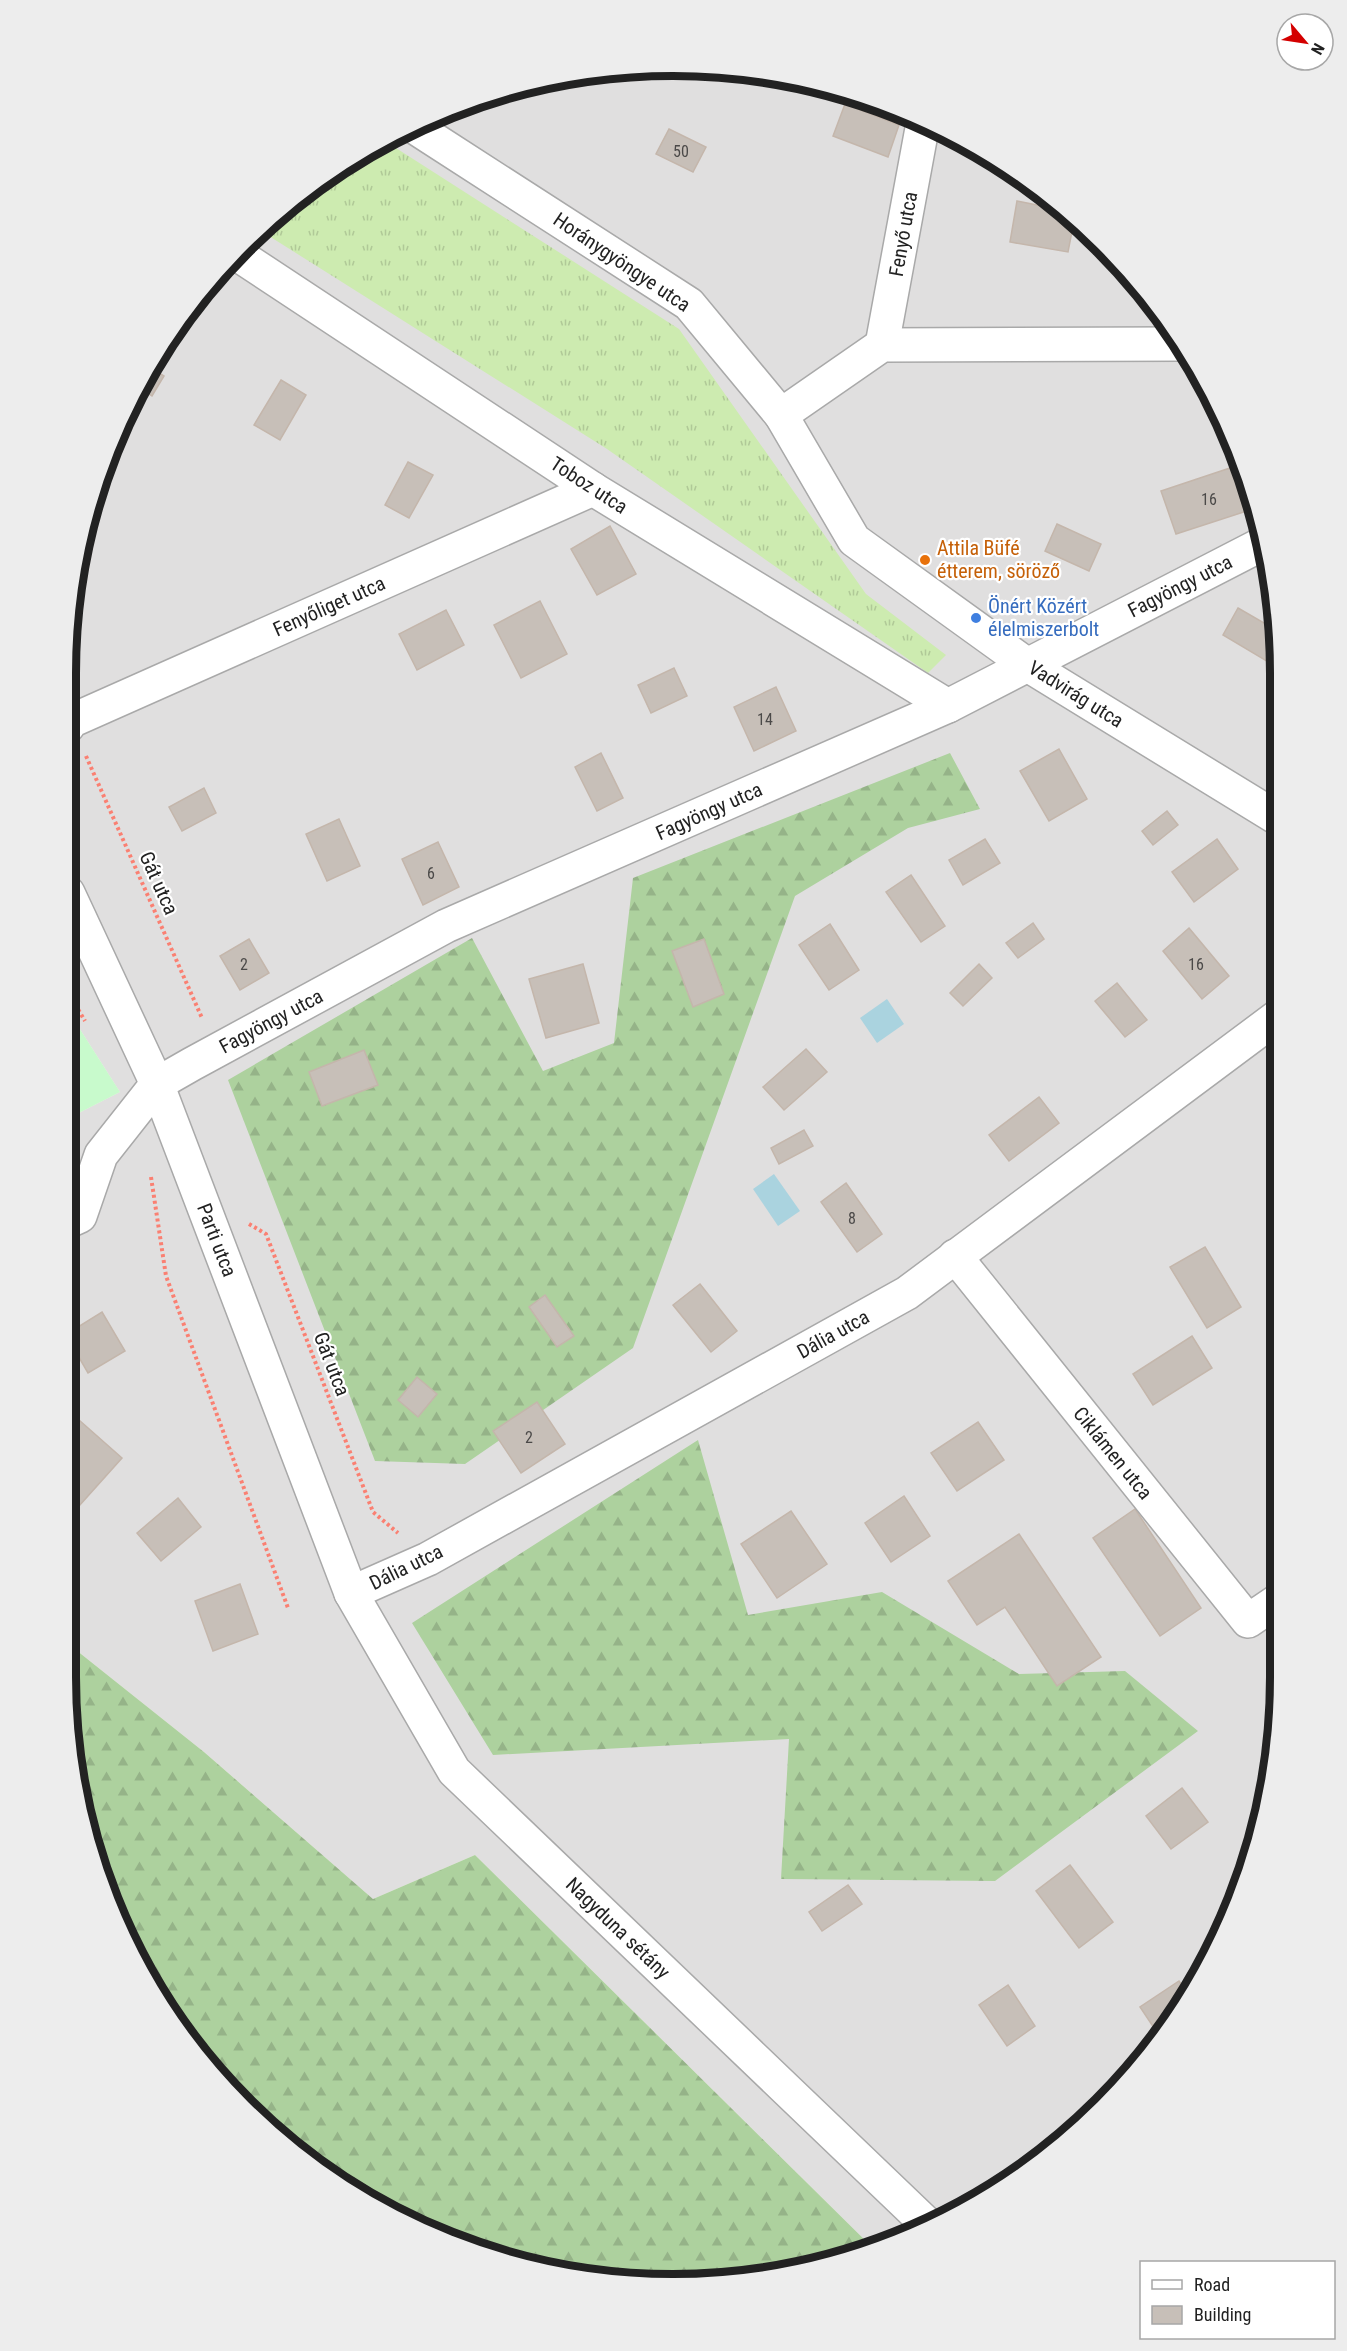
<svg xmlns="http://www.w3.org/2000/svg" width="1347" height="2351" viewBox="0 0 1347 2351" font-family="'Roboto Condensed',sans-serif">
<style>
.residential{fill:#e0dfdf}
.grass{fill:url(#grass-tufts)}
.forest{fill:url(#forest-firs)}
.park{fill:#c8facc}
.water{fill:#aad3df}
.building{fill:#c7bfb8;stroke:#c4b6ab;stroke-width:1.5}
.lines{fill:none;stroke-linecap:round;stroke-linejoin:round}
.minor-casing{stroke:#a9a9a9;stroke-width:36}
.path{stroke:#fa8072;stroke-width:4;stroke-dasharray:3 3;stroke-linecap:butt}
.minor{stroke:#fff;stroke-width:33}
.food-dot{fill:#e8710a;stroke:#fff;stroke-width:2}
.shop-dot{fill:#3f7fe0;stroke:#fff;stroke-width:2}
.labels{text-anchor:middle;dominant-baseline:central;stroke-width:4.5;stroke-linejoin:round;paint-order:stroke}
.number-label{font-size:16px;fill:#4b4948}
.street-label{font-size:20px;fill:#222;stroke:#fff}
.food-label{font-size:20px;fill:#c56008;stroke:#fff;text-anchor:start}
.shop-label{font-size:20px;fill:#366cbe;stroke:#fff;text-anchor:start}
.rim{fill:none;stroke:#222;stroke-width:8}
</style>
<defs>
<pattern id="grass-tufts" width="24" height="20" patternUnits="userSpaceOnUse" patternTransform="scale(1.5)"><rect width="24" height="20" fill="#cdebb0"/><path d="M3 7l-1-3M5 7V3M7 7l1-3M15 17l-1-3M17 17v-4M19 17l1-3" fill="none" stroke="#b0c997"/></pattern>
<pattern id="forest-firs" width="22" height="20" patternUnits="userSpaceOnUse" patternTransform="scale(1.5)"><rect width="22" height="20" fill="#add19e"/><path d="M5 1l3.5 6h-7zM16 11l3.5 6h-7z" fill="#95b388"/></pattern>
</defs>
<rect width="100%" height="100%" fill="#f2efe9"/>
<path class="residential" d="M634 67 753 71 869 98 978 148 1103 244 1179 336 1249 478 1276 595 1280 1717 1249 1872 1199 1982 1130 2078 1074 2134 978 2203 906 2239 874 2249 475 1855 373 1899 204 1752 71 1646 69 1118 120 1092 69 1012 67 634 87 516 148 369 217 273 304 191 405 129 517 87Z"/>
<path class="grass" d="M385 141 679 329 866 594 946 655 928 673 607 449 261 231 304 191Z"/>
<g class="forest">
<path d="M950 753 980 809 908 828 795 896 633 1348 465 1464 375 1461 228 1080 472 938 543 1071 614 1043 633 878Z"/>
<path d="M698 1440 748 1615 882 1592 1019 1674 1125 1671 1198 1731 995 1881 781 1879 789 1739 493 1755 412 1623Z"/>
<path d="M71 1646 204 1752 373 1899 475 1855 874 2249C821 2265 767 2282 711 2284 647 2285 577 2282 515 2264 276 2194 112 2006 72 1759 66 1725 71 1681 71 1646Z"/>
</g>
<path class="park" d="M69 1012 120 1092 69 1118Z"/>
<g class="water">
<path d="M887 999 904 1024 877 1043 860 1018Z"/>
<path d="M774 1174 800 1211 778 1226 753 1189Z"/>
</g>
<g class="building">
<path d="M845 104 899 125 888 157 833 136Z"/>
<path d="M669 129 706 147 693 172 656 154Z"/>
<path d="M1017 201 1057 209 1074 221 1068 252 1010 242Z"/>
<path d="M149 367 164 376 152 396 140 388Z"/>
<path d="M281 380 306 395 280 440 254 425Z"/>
<path d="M117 443 122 448 109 462Z"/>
<path d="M408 462 433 475 409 518 385 505Z"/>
<path d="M1242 464 1249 478 1256 508 1176 534 1161 491Z"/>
<path d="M1057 524 1101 544 1089 571 1045 551Z"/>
<path d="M610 526 636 574 597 595 571 549Z"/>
<path d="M540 601 567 654 521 678 494 625Z"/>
<path d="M1238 608 1276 630 1275 666 1223 635Z"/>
<path d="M446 610 464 645 417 670 399 634Z"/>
<path d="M674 668 687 696 651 713 638 685Z"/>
<path d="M776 687 796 731 754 751 734 707Z"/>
<path d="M1059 749 1087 799 1049 821 1020 771Z"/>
<path d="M601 753 623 798 597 811 575 767Z"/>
<path d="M204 788 216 813 182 831 169 807Z"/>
<path d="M1167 811 1178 825 1153 845 1142 831Z"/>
<path d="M339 819 360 866 327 881 306 834Z"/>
<path d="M985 839 1000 863 963 885 949 860Z"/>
<path d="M1217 839 1238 869 1194 902 1172 872Z"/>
<path d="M438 842 459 887 423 905 402 859Z"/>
<path d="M911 875 945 926 921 942 886 892Z"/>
<path d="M1033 923 1044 939 1018 958 1006 943Z"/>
<path d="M830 924 859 970 829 990 799 945Z"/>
<path d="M1189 928 1229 976 1202 999 1163 951Z"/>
<path d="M249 939 269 973 240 990 220 956Z"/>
<path d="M704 939 724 994 693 1007 672 951Z"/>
<path d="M583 964 599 1023 546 1038 529 979Z"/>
<path d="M979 964 992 978 963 1006 950 993Z"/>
<path d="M1117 983 1147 1020 1125 1037 1095 1001Z"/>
<path d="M806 1049 827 1072 784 1110 763 1087Z"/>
<path d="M364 1050 378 1085 322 1106 309 1072Z"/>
<path d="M1039 1097 1059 1123 1009 1161 989 1135Z"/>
<path d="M804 1130 813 1146 779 1164 771 1148Z"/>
<path d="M846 1183 882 1234 857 1252 821 1202Z"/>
<path d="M1205 1247 1241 1307 1207 1328 1170 1267Z"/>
<path d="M700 1284 737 1331 711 1352 673 1305Z"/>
<path d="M545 1295 574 1336 557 1347 529 1307Z"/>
<path d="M102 1312 125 1351 88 1373 70 1342V1332Z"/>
<path d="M1192 1336 1212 1368 1153 1405 1133 1374Z"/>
<path d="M417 1377 437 1394 418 1417 398 1400Z"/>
<path d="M537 1402 565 1444 521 1473 493 1431Z"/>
<path d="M79 1420 122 1458 70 1516V1430Z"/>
<path d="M978 1422 1004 1460 957 1491 931 1453Z"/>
<path d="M904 1496 930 1536 891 1562 865 1523Z"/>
<path d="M178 1498 201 1527 161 1561 137 1533Z"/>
<path d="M1135 1509 1201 1608 1160 1636 1093 1538Z"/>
<path d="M791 1511 827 1564 777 1598 741 1544Z"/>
<path d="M1019 1534 1101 1657 1057 1686 1005 1607 977 1625 948 1581Z"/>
<path d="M240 1584 258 1634 213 1651 195 1601Z"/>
<path d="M1182 1788 1208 1822 1171 1849 1146 1816Z"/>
<path d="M1070 1865 1113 1922 1079 1948 1036 1891Z"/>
<path d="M848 1885 862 1904 822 1931 809 1912Z"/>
<path d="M1179 1981 1189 1996 1160 2037 1140 2007Z"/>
<path d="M1008 1985 1035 2026 1007 2046 979 2005Z"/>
</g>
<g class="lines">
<defs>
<g id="minor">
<path d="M413 126 689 304 781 415 854 540 1026 664 1277 818"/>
<path d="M237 254 593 489 948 706"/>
<path d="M882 345 923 123"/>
<path d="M781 415 882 345 1182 344"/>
<path d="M68 726 71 721 593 489"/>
<path d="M68 893 157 1084 351 1593 454 1771 930 2227"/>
<path d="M69 1221 80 1216 101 1155 157 1084 192 1064 446 926 948 706 1264 543"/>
<path d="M955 1256 1248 1621 1279 1600"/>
<path d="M351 1593 428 1559 907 1293 1277 1017"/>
</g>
</defs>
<use href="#minor" class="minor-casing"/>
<g class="path">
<path d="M86 756 202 1018"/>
<path d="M69 994 85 1021"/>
<path d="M151 1177 166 1276 288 1608"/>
<path d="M249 1224 266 1234 373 1512 398 1533"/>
</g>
<use href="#minor" class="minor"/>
</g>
<circle class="food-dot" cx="925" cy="560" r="6"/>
<circle class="shop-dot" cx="976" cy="618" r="6"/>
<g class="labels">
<g class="number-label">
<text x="681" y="151">50</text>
<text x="1209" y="499">16</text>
<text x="765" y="719">14</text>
<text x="431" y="873">6</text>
<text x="244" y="964">2</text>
<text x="1196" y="964">16</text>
<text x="852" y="1218">8</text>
<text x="529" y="1437">2</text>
</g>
<g class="street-label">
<text transform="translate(903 234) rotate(-80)">Fenyő utca</text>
<text transform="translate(622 262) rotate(34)">Horánygyöngye utca</text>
<text transform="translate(589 485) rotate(33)">Toboz utca</text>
<text transform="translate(1180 586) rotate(-27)">Fagyöngy utca</text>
<text transform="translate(329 606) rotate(-24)">Fenyőliget utca</text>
<text transform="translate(1076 694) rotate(32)">Vadvirág utca</text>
<text transform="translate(709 811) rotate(-24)">Fagyöngy utca</text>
<text transform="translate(159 883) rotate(66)">Gát utca</text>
<text transform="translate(271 1021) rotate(-28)">Fagyöngy utca</text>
<text transform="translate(217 1240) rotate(69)">Parti utca</text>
<text transform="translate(833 1334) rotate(-29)">Dália utca</text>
<text transform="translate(332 1364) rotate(69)">Gát utca</text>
<text transform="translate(1113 1453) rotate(51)">Ciklámen utca</text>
<text transform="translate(406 1567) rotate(-26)">Dália utca</text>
<text transform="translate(618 1928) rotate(44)">Nagyduna sétány</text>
</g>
<g class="food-label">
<text x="937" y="548">Attila Büfé<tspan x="937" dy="23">étterem, söröző</tspan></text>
</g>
<g class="shop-label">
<text x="988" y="606">Önért Közért<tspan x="988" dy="23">élelmiszerbolt</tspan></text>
</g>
</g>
<path d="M0 0H1347V2351H0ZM673 76H673A597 597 0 0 1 1270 673V1677A597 597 0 0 1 673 2274H673A597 597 0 0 1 76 1677V673A597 597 0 0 1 673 76Z" fill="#ededed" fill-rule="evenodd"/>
<path class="rim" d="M673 76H673A597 597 0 0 1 1270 673V1677A597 597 0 0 1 673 2274H673A597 597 0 0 1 76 1677V673A597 597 0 0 1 673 76Z"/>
<rect x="1140" y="2261" width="195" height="78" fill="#ffffff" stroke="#a7a7a7" stroke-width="1.5"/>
<rect x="1152" y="2280" width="30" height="9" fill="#ffffff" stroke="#a7a7a7" stroke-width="1.5"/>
<text x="1194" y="2291" font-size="18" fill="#222222">Road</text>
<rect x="1152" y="2306" width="30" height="18" fill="#c7bfb8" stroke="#a7a7a7" stroke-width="1.5"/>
<text x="1194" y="2321" font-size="18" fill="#222222">Building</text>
<g transform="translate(1305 42) rotate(119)"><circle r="28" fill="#ffffff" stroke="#a7a7a7" stroke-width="1.5"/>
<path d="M0-4.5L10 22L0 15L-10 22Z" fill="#d40000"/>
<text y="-9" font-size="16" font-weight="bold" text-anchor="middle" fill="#222222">N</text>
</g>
</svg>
